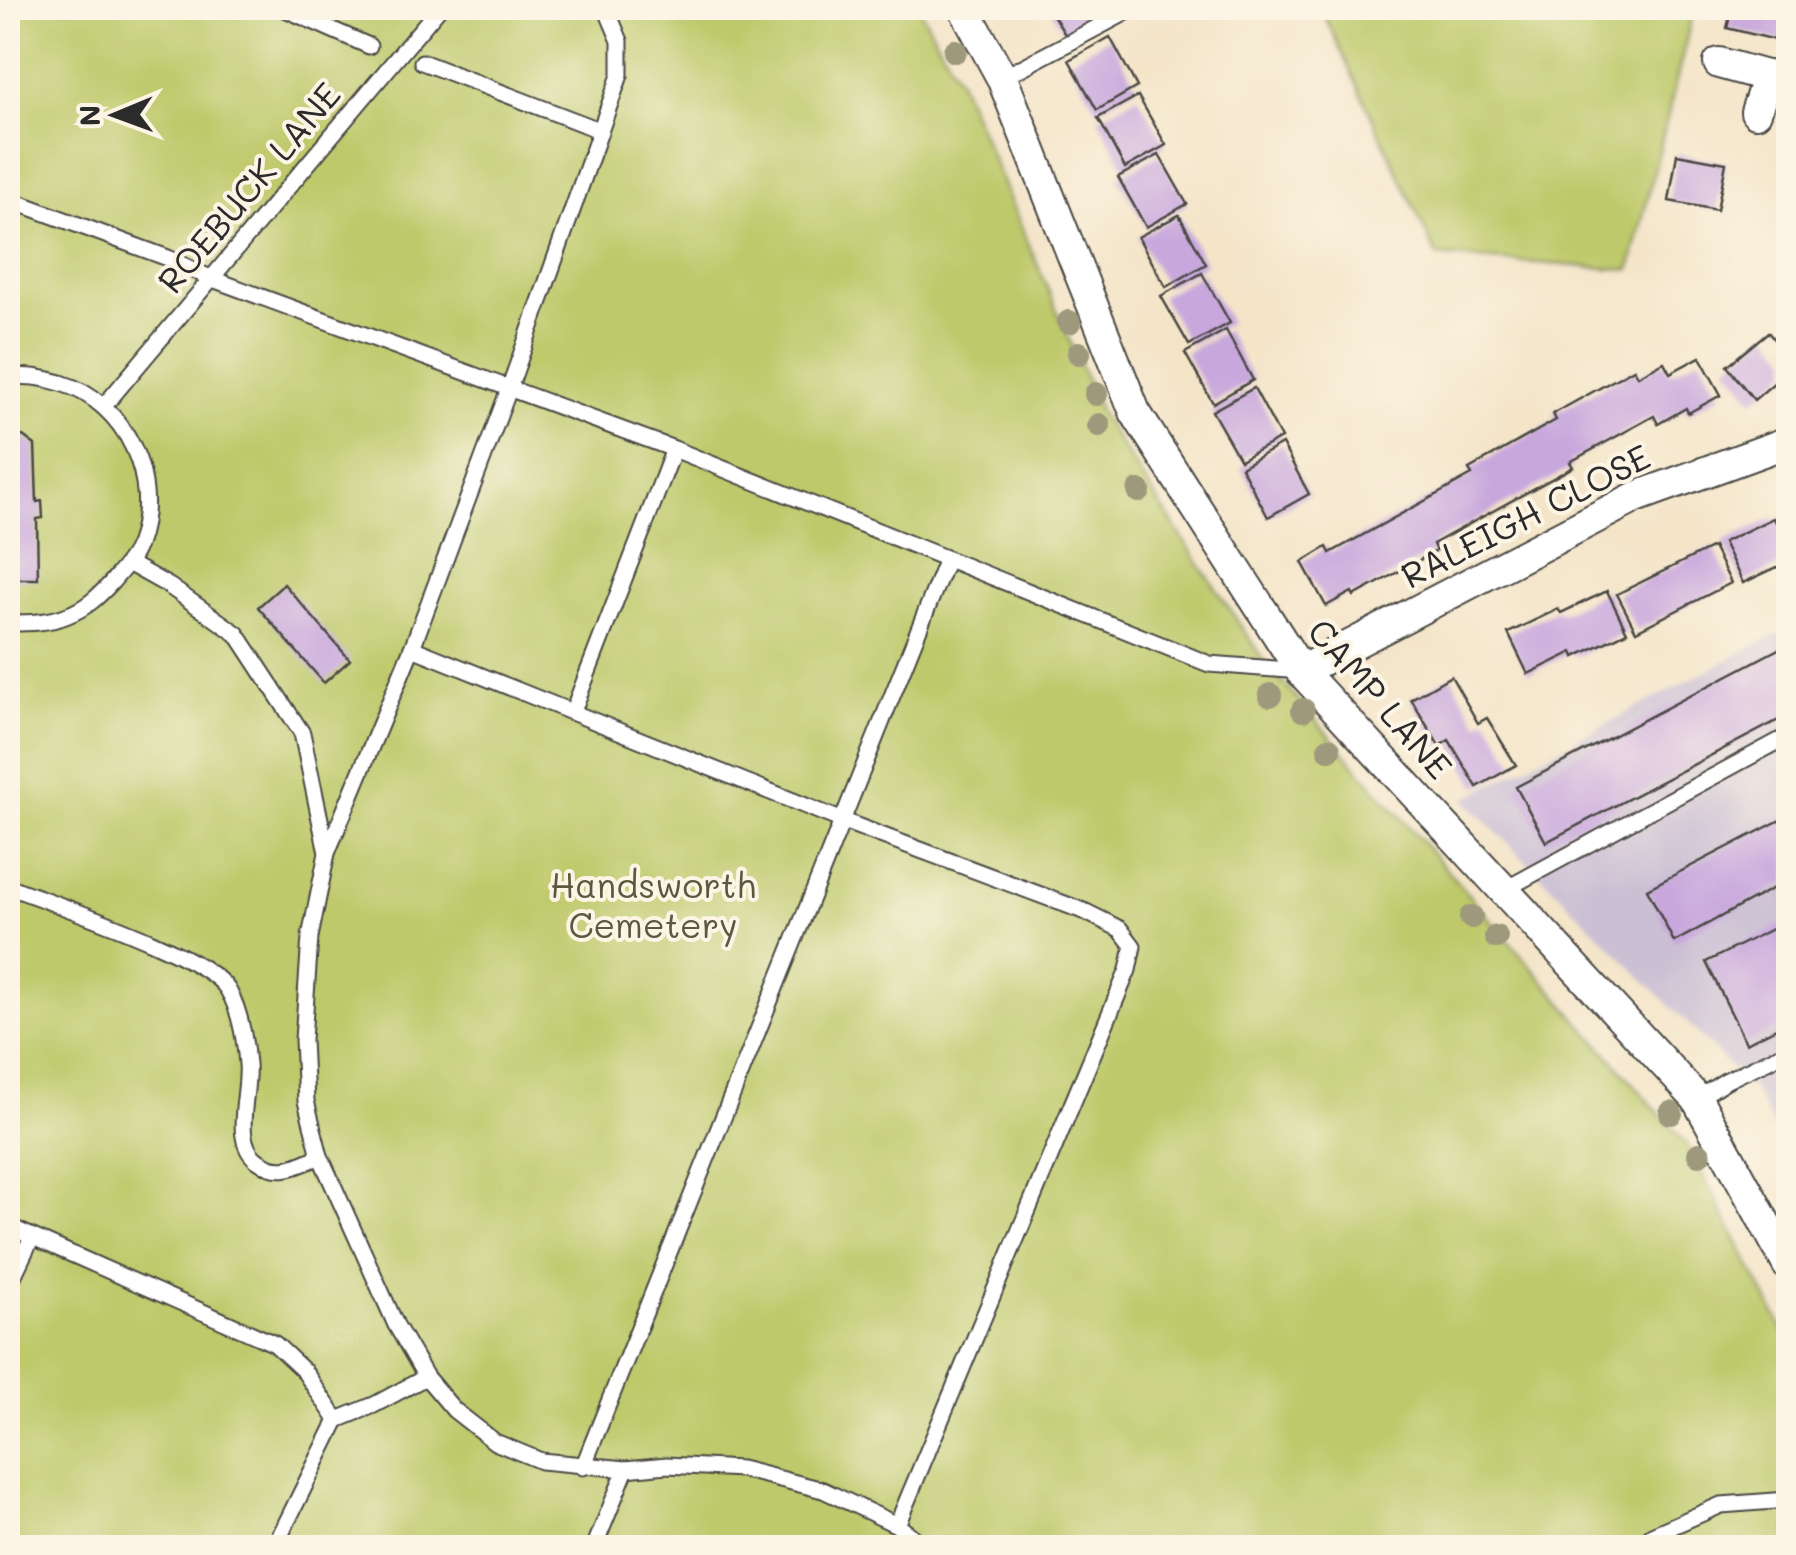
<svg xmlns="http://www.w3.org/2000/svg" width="1796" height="1555" viewBox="0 0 1796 1555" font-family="Mali,sans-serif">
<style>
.industrial{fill:#cbbfd4}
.green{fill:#bdc96b;stroke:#747a4b;stroke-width:2.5}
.building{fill:#c8a7dd}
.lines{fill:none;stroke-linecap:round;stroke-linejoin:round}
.lane-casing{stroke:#494743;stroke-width:19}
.street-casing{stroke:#494743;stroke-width:34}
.lane{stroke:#fff;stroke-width:15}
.street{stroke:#fff;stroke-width:30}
.tree{fill:#9e997d}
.labels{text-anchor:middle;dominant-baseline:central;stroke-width:8;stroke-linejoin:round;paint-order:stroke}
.street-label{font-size:35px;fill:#2b2b2b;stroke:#fcf5e5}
.park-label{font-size:35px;fill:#575a3e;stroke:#fcf5e5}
</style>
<rect width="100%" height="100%" fill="#fcf5e5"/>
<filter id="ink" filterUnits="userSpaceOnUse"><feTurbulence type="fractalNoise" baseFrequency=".01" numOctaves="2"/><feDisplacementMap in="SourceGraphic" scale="20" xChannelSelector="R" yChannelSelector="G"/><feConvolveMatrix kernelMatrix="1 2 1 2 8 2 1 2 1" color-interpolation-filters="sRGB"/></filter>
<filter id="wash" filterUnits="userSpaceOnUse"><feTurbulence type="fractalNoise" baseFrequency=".0048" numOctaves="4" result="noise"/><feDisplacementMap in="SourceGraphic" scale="40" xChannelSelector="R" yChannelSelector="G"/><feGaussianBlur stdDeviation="2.25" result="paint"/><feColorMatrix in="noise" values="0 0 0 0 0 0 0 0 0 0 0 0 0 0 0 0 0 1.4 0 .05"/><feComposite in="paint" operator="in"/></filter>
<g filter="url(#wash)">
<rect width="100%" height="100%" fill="#f4e5c9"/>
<path class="industrial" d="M1788 628V1154L1753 1089 1464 799Z"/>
<g class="green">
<path d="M8 8H919L959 80 1102 417 1264 661 1687 1145 1788 1339V1547L8 1548Z"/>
<path d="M1321 8H1694L1630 270 1437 256Z"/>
</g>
<g id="blocks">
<g class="building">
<path d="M1049 8H1103L1107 15 1067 38Z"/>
<path d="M1732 8H1788V43L1727 28Z"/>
<path d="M1110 37 1137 87 1097 110 1069 60Z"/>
<path d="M1138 96 1166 145 1125 168 1098 118Z"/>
<path d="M1677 154 1726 163 1717 210 1669 201Z"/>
<path d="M1159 155 1187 204 1146 227 1118 177Z"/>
<path d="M1179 215 1206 264 1166 287 1138 237Z"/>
<path d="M1202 273 1230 323 1189 345 1161 296Z"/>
<path d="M1226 330 1253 380 1213 403 1185 353Z"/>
<path d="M1768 332 1788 357V371L1754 400 1727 366Z"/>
<path d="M1700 357 1721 395 1688 413 1686 408 1658 424 1654 416 1570 462 1573 467 1433 544 1436 551 1354 596 1352 592 1326 606 1302 562 1327 547 1330 553 1472 475 1469 469 1556 420 1553 414 1634 369 1638 376 1664 362 1670 373Z"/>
<path d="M1254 388 1281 438 1240 460 1212 411Z"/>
<path d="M23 436 35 445 37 502 42 501 43 518 37 519 38 579H8V437Z"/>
<path d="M1282 444 1309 494 1268 517 1241 467Z"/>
<path d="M1788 516V562L1743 583 1723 542 1773 518 1776 522Z"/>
<path d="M1713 547 1731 583 1636 631 1617 594Z"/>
<path d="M284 584 350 660 324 683 258 607Z"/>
<path d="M1607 591 1627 632 1575 657 1573 652 1528 674 1508 633 1558 609 1561 613Z"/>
<path d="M1788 644V715L1546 842 1516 787Z"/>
<path d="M1451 676 1478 723 1487 718 1516 765 1477 787 1449 740 1439 746 1411 699Z"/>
<path d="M1788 816V880L1674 942 1647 889Z"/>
<path d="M1788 921V1022L1746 1043 1706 962Z"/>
</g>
</g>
</g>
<g filter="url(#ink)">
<use href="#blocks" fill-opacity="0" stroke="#494743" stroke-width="2.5"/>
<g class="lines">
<defs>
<g id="lane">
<path d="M283 8 369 46"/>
<path d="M422 62 599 130"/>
<path d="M1002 78 1134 8"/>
<path d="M8 199 168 258 210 278 674 449 1209 664 1301 671"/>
<path d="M8 378C26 374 43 378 61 383 127 403 162 481 138 545 132 560 121 571 111 583 98 597 86 608 68 615 49 623 28 623 8 623"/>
<path d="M104 406 439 8"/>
<path d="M128 563 169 586 237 634 302 733 327 853 310 937 303 1040 306 1101 320 1156 396 1325 426 1377 454 1410 495 1442 541 1461 626 1469 667 1465 741 1469 823 1490 897 1525 927 1548"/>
<path d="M412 648 843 821 1086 912 1120 929 1133 946 1128 970 897 1525"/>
<path d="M573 711 674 449"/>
<path d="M327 853 412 648 509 389 620 75V41L606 8"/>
<path d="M8 886C53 904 207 954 228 990 240 1010 245 1041 247 1064 250 1092 231 1141 257 1160 280 1177 297 1166 320 1156"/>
<path d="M1502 891 1788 736"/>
<path d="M1697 1099 1725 1081 1788 1051"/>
<path d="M8 1226 275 1344 304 1371 337 1420"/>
<path d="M8 1287 32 1237"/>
<path d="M583 1467 947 559"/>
<path d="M8 1538 32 1548"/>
<path d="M274 1548 337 1420 374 1405 426 1377"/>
<path d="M594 1548 626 1469"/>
<path d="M1636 1548 1652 1535 1721 1505 1788 1500"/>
</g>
<g id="street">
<path d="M964 8 1002 78 1135 412 1301 671 1697 1099 1788 1265"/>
<path d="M1719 63 1788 82"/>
<path d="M1756 112 1768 76"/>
<path d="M1301 671 1636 497 1788 442"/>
</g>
</defs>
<use href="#lane" class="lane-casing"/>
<use href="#street" class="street-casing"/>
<use href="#lane" class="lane"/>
<use href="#street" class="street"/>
</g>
<g class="tree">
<circle cx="955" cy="51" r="12"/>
<circle cx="1069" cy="322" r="12"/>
<circle cx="1079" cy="353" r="12"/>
<circle cx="1096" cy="394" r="12"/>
<circle cx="1099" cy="425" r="12"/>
<circle cx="1139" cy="491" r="12"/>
<circle cx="1270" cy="695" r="12"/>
<circle cx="1303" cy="710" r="12"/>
<circle cx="1329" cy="749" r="12"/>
<circle cx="1471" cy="917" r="12"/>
<circle cx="1496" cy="937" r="12"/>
<circle cx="1671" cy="1113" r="12"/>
<circle cx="1699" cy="1154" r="12"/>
</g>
</g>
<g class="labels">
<g class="street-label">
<text transform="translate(248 187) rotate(-50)">ROEBUCK LANE</text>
<text transform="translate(1525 515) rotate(-27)">RALEIGH CLOSE</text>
<text transform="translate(1381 698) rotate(49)">CAMP LANE</text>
</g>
<g class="park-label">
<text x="653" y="884">Handsworth<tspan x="653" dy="40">Cemetery</tspan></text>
</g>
</g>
<rect width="1796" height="1555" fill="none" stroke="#fcf5e5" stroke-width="40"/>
<g transform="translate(115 115) rotate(269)" stroke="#fcf5e5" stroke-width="8" paint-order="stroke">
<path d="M0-8L18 38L0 25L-18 38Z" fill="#2b2b2b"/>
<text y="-15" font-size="28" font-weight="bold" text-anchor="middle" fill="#2b2b2b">N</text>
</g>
</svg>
